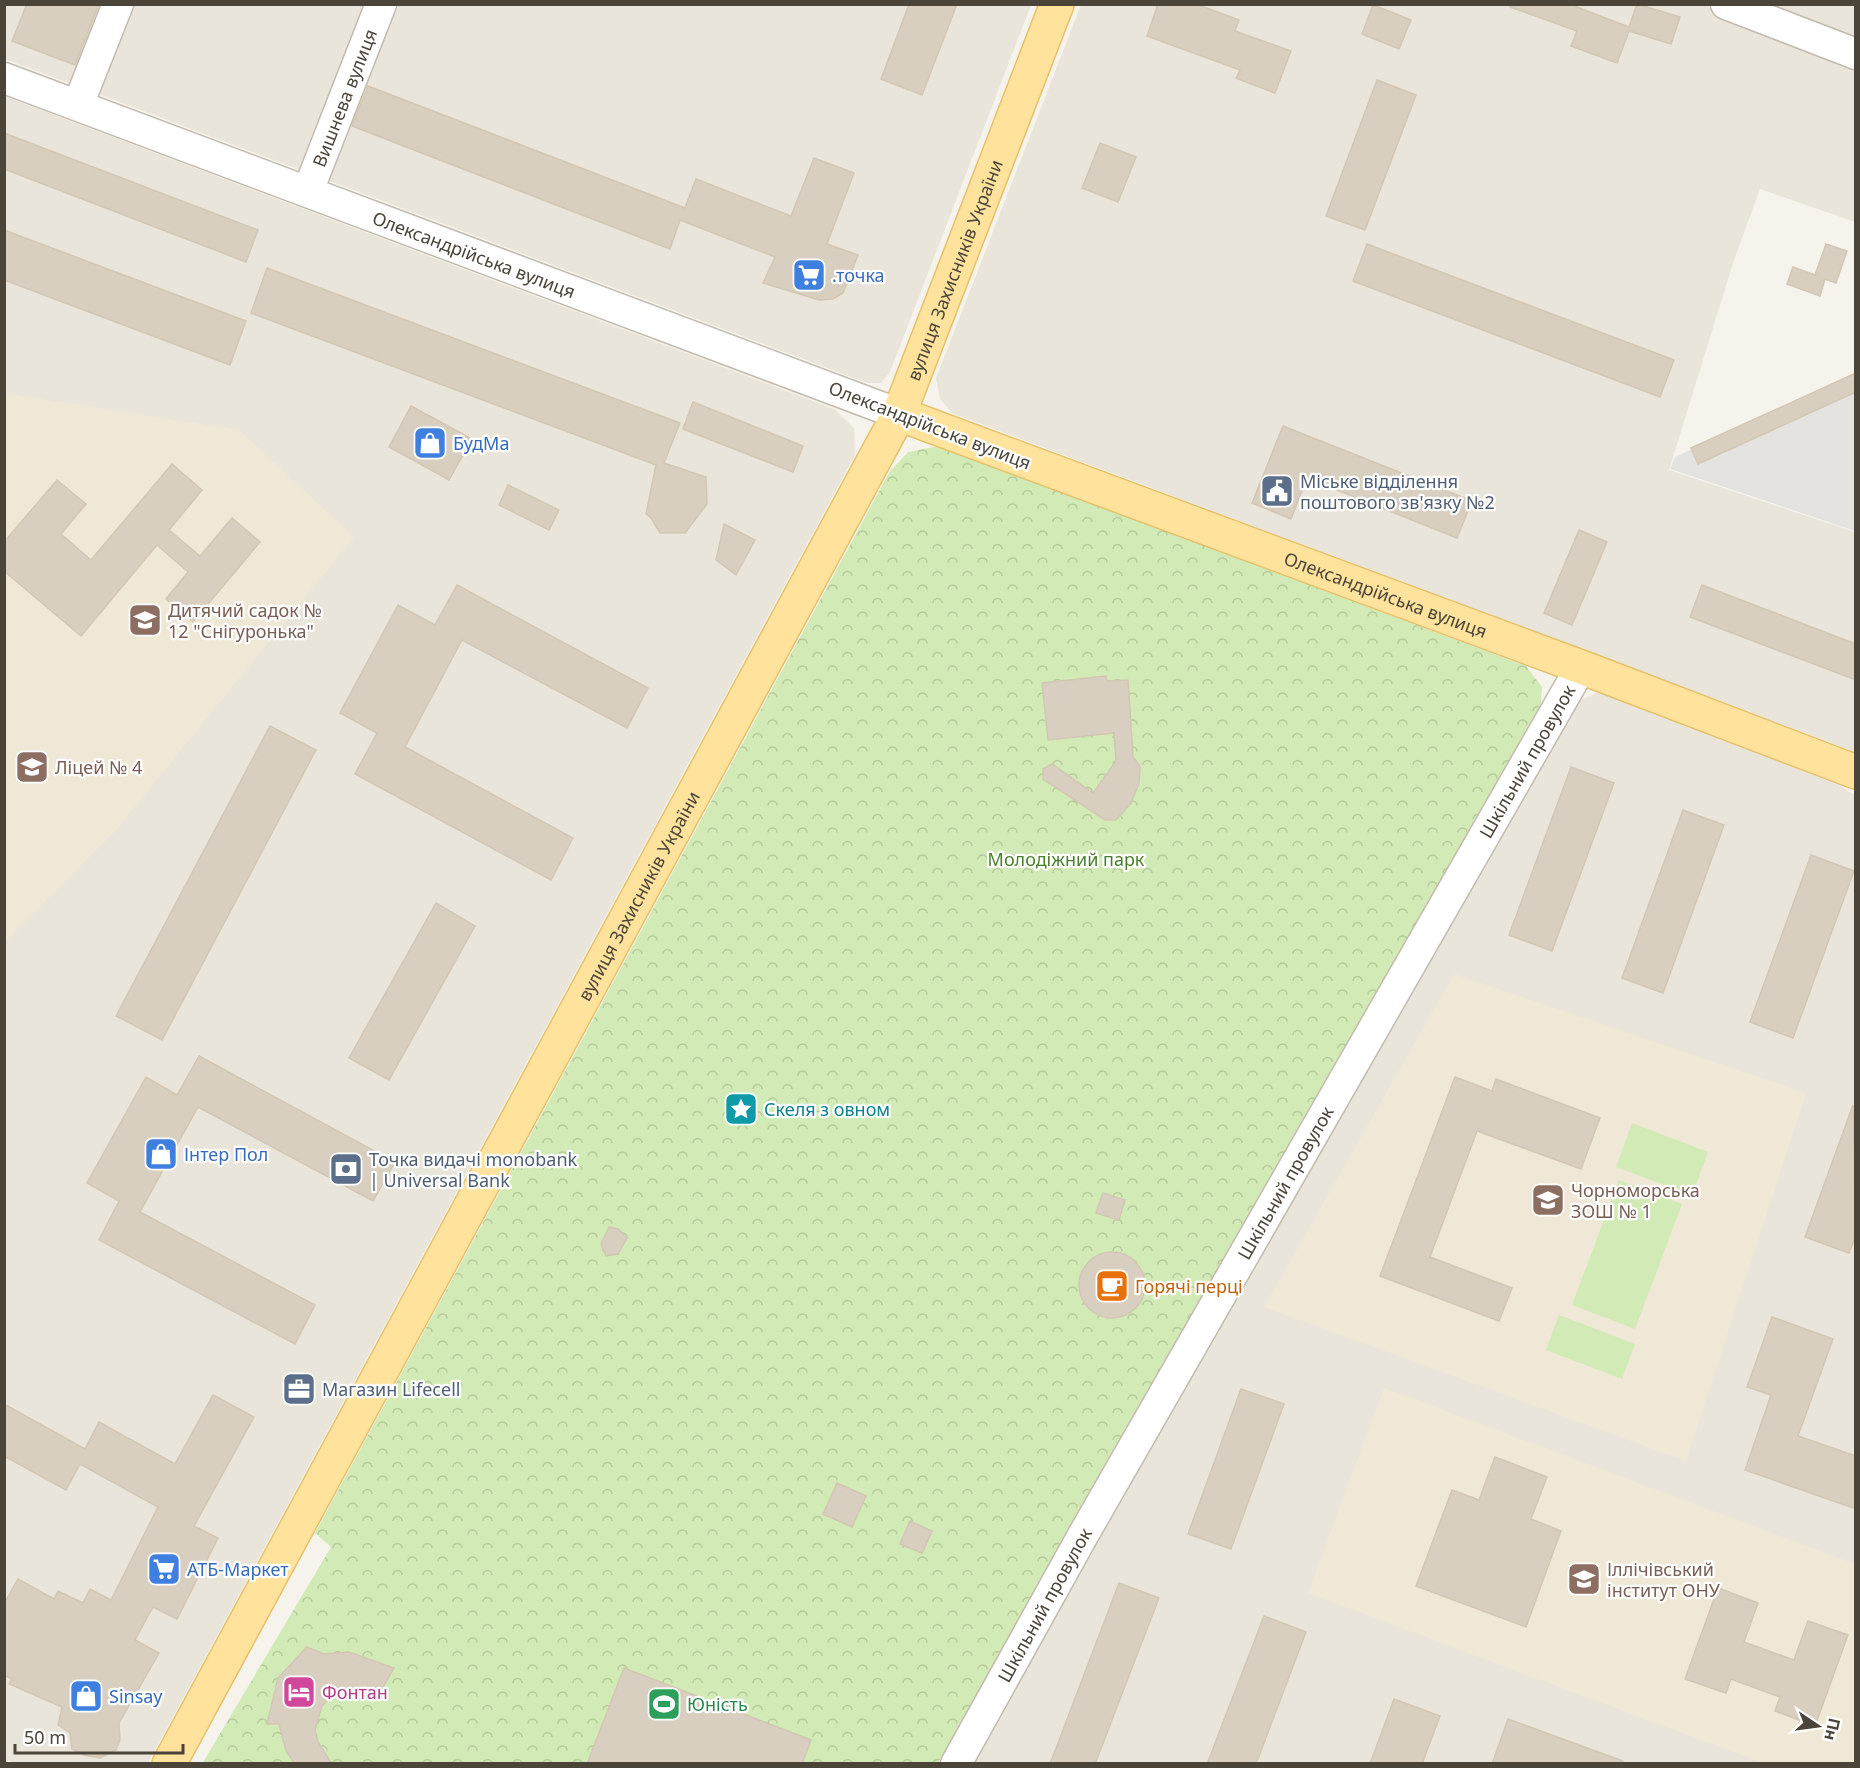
<svg xmlns="http://www.w3.org/2000/svg" width="1860" height="1768" viewBox="0 0 1860 1768" font-family="'Noto Sans',sans-serif">
<style>
.residential{fill:#eae5da}
.education{fill:#efe8d6}
.green{fill:#d2eab5}
.park{fill:url(#park-crowns)}
.parking{fill:#e5e3e0}
.building{fill:#d8cfc1;stroke:#d3c7b4;stroke-width:1.5}
.lines{fill:none;stroke-linecap:round;stroke-linejoin:round}
.minor-casing{stroke:#c2bbae;stroke-width:33}
.major-casing{stroke:#e6c16a;stroke-width:36}
.minor{stroke:#fff;stroke-width:30}
.major{stroke:#ffe39c;stroke-width:33}
.labels{text-anchor:middle;dominant-baseline:central;stroke-width:4.5;stroke-linejoin:round;paint-order:stroke}
.street-label{font-size:18px;fill:#4b4439;stroke:#fff}
.shop-label{font-size:18px;fill:#366cbe;stroke:#fff;text-anchor:start}
.service-label{font-size:18px;fill:#4e5e75;stroke:#fff;text-anchor:start}
.education-label{font-size:18px;fill:#785e54;stroke:#fff;text-anchor:start}
.park-label{font-size:18px;fill:#4a7f2a;stroke:#fff}
.culture-label{font-size:18px;fill:#0d838f;stroke:#fff;text-anchor:start}
.food-label{font-size:18px;fill:#c56008;stroke:#fff;text-anchor:start}
.hotel-label{font-size:18px;fill:#b23c85;stroke:#fff;text-anchor:start}
.leisure-label{font-size:18px;fill:#27864d;stroke:#fff;text-anchor:start}
</style>
<defs>
<pattern id="park-crowns" width="20" height="18" patternUnits="userSpaceOnUse" patternTransform="scale(1.5)"><rect width="20" height="18" fill="#d2eab5"/><path d="M2 6a3 3 0 1 1 6 0M12 15a3 3 0 1 1 6 0" fill="none" stroke="#b6ca9c"/></pattern>
</defs>
<rect width="100%" height="100%" fill="#f6f3ec"/>
<g class="residential">
<path d="M4 5H1031L890 372 881 383H867L5 59Z"/>
<path d="M1081 5H1855V222L1760 189 1734 260 1669 470 1855 532V755L1837 745 952 413 940 399 936 378Z"/>
<path d="M4 96 834 409 854 428 855 455 148 1763 18 1764 5 1759Z"/>
<path d="M1599 692 1827 778 1855 795V1763L969 1764 1578 701Z"/>
</g>
<g class="education">
<path d="M4 391 9 394 239 430 354 537 116 830 5 942Z"/>
<path d="M1454 974 1806 1093 1686 1461 1264 1307Z"/>
<path d="M1384 1388 1855 1564V1763H1763L1308 1593Z"/>
</g>
<g class="green">
<path d="M1632 1123 1708 1152 1692 1195 1616 1167Z"/>
<path d="M1619 1180 1682 1204 1635 1329 1572 1305Z"/>
<path d="M1559 1315 1635 1344 1622 1379 1546 1350Z"/>
</g>
<path class="park" d="M938 446 1526 666 1542 687 1540 714 938 1763 202 1764 331 1547 315 1533 889 473 908 452Z"/>
<path class="parking" d="M1855 373V531L1670 469 1675 457Z"/>
<g class="building">
<path d="M27 4H99L75 65 12 41Z"/>
<path d="M909 4H957L922 95 881 79Z"/>
<path d="M1158 4H1196L1239 20 1235 31 1291 51 1275 93 1236 78 1240 70 1147 36Z"/>
<path d="M1511 4H1569L1629 27 1637 4 1680 17 1671 44 1629 31 1617 63 1571 46 1577 31 1510 7Z"/>
<path d="M1373 5 1411 20 1399 49 1362 34Z"/>
<path d="M1377 80 1416 95 1365 230 1326 216Z"/>
<path d="M368 86 685 208 696 179 791 216 814 158 854 173 827 244 858 255 843 293 833 299 819 300 763 283 775 257 680 220 670 249 352 126Z"/>
<path d="M4 133 258 230 246 262 4 169Z"/>
<path d="M1100 143 1136 157 1118 202 1082 188Z"/>
<path d="M4 230 246 321 230 365 4 280Z"/>
<path d="M1367 244 1674 360 1660 397 1353 281Z"/>
<path d="M1826 244 1847 251 1836 283 1825 279 1820 296 1787 284 1793 267 1815 275Z"/>
<path d="M267 268 680 423 664 463 706 477 707 504 685 533H660L651 518 646 514 656 465 251 313Z"/>
<path d="M1856 373V392L1698 464 1691 448Z"/>
<path d="M693 402 803 446 793 472 683 429Z"/>
<path d="M411 406 472 439 449 480 389 447Z"/>
<path d="M1283 426 1472 501 1457 538 1307 478 1291 519 1252 503Z"/>
<path d="M172 464 202 490 169 530 200 556 232 518 260 542 193 622 166 599 188 572 157 545 81 636 4 571V542L57 480 86 504 61 534 91 560Z"/>
<path d="M508 485 559 510 549 530 499 505Z"/>
<path d="M724 524 755 540 736 575 716 560Z"/>
<path d="M1579 530 1607 542 1572 625 1544 613Z"/>
<path d="M457 585 648 688 627 728 462 640 405 747 573 838 551 880 355 774 377 733 340 713 398 605 435 625Z"/>
<path d="M1702 585 1856 644V680L1690 617Z"/>
<path d="M1106 676 1107 681 1128 680 1133 757 1140 766 1139 783 1131 803 1116 820H1105L1043 779V769L1052 764 1093 793 1116 761 1114 733 1048 740 1042 683Z"/>
<path d="M270 726 316 750 162 1040 116 1016Z"/>
<path d="M1571 767 1614 783 1552 951 1509 935Z"/>
<path d="M1683 810 1724 825 1663 993 1622 978Z"/>
<path d="M1811 855 1854 871 1793 1038 1750 1022Z"/>
<path d="M436 903 475 926 389 1080 349 1058Z"/>
<path d="M199 1056 395 1162 373 1201 198 1107 140 1212 315 1305 295 1344 99 1240 119 1201 87 1183 146 1077 177 1095Z"/>
<path d="M1455 1077 1492 1091 1496 1079 1600 1118 1581 1169 1477 1131 1430 1257 1512 1288 1499 1321 1380 1276Z"/>
<path d="M1853 1105 1856 1235 1849 1253 1805 1237Z"/>
<path d="M1103 1193 1125 1200 1119 1220 1096 1213Z"/>
<path d="M609 1227 618 1229 627 1238 618 1254 606 1256 601 1244Z"/>
<circle cx="1112" cy="1285" r="33"/>
<path d="M1772 1317 1833 1339 1798 1436 1856 1456V1509L1745 1470 1771 1395 1747 1387Z"/>
<path d="M1241 1389 1284 1404 1231 1549 1188 1534Z"/>
<path d="M213 1395 254 1417 194 1526 218 1538 177 1619 153 1607 135 1640 159 1653 119 1723 120 1740 116 1750 100 1758 84 1755 72 1749 70 1733 58 1725 62 1707 9 1684 12 1679 4 1675V1604L18 1579 54 1599 58 1591 83 1603 90 1589 111 1600 158 1507 80 1464 66 1490 4 1456V1404L85 1449 99 1422 175 1464Z"/>
<path d="M1495 1457 1547 1477 1531 1519 1561 1531 1526 1627 1416 1586 1452 1490 1479 1500Z"/>
<path d="M837 1483 866 1496 852 1527 823 1514Z"/>
<path d="M910 1521 932 1531 922 1553 900 1544Z"/>
<path d="M1119 1583 1159 1598 1095 1764H1050Z"/>
<path d="M1718 1588 1758 1603 1744 1642 1794 1660 1808 1621 1848 1635 1815 1726 1775 1711 1780 1697 1731 1679 1726 1693 1685 1679Z"/>
<path d="M1264 1616 1306 1632 1256 1764H1207Z"/>
<path d="M307 1647 324 1654 349 1652 394 1668 377 1698 354 1690 342 1692 330 1697 322 1706 315 1730 318 1742 332 1764H295L286 1751 279 1724H267L278 1678Z"/>
<path d="M624 1668 811 1740 802 1764H587Z"/>
<path d="M1394 1699 1440 1716 1422 1764H1370Z"/>
<path d="M1508 1719 1623 1761V1764H1492Z"/>
</g>
<g class="lines">
<defs>
<g id="minor">
<path d="M1726 4 1856 54"/>
<path id="s1" d="M4 78 899 414"/>
<path d="M78 105 118 4"/>
<path id="s2" d="M308 191 381 4"/>
<path id="s3" d="M956 1764 1082 1537 1581 667"/>
</g>
<g id="major">
<path id="s4" d="M899 414 1581 667 1856 772"/>
<path id="s5" d="M169 1764 899 414 1057 4"/>
</g>
</defs>
<use href="#minor" class="minor-casing"/>
<use href="#major" class="major-casing"/>
<use href="#minor" class="minor"/>
<use href="#major" class="major"/>
</g>
<defs>
<symbol id="supermarket-square" viewBox="-11 -11 22 22"><rect x="-9" y="-9" width="18" height="18" rx="4" fill="#3f7fe0" stroke="#fff"/><path d="M-6-5.5h2.5l.6 2H6L4.5 2H-2.5L-4.4-4H-6ZM-1.5 3.2a1.3 1.3 0 1 0 .1 0ZM3 3.2a1.3 1.3 0 1 0 .1 0Z" fill="#fff"/></symbol>
<symbol id="shop-square" viewBox="-11 -11 22 22"><rect x="-9" y="-9" width="18" height="18" rx="4" fill="#3f7fe0" stroke="#fff"/><path d="M-5-2.5h2.3a2.7 3.5 0 0 1 5.4 0H5L5.5 6h-11ZM-1.5-2.5h3a1.5 2.3 0 0 0-3 0Z" fill="#fff"/></symbol>
<symbol id="civic-square" viewBox="-11 -11 22 22"><rect x="-9" y="-9" width="18" height="18" rx="4" fill="#5c6f8a" stroke="#fff"/><path d="M-.6-6.5H3V-4.5H.6V-3L4-1V1h2V6H-6V1h2V-1L-.6-3ZM-1.2 2.5V6h2.4V2.5Z" fill="#fff"/></symbol>
<symbol id="school-square" viewBox="-11 -11 22 22"><rect x="-9" y="-9" width="18" height="18" rx="4" fill="#8d6e63" stroke="#fff"/><path d="M0-5L7-2L0 1L-7-2ZM-4 1L0 2.5L4 1V4Q0 6-4 4Z" fill="#fff"/></symbol>
<symbol id="sight-square" viewBox="-11 -11 22 22"><rect x="-9" y="-9" width="18" height="18" rx="4" fill="#0f9aa8" stroke="#fff"/><path d="M0-6L1.8-2.2L6-1.7L2.9 1.2L3.7 5.4L0 3.3L-3.7 5.4L-2.9 1.2L-6-1.7L-1.8-2.2Z" fill="#fff"/></symbol>
<symbol id="bank-square" viewBox="-11 -11 22 22"><rect x="-9" y="-9" width="18" height="18" rx="4" fill="#5c6f8a" stroke="#fff"/><path d="M-6-4H6V4H-6ZM0-2.3a2.3 2.3 0 1 0 0 4.6a2.3 2.3 0 1 0 0-4.6Z" fill="#fff"/></symbol>
<symbol id="cafe-square" viewBox="-11 -11 22 22"><rect x="-9" y="-9" width="18" height="18" rx="4" fill="#e8710a" stroke="#fff"/><path d="M-5.5-4.5H6V0H3Q3 3.5 0 3.5H-2.5Q-5.5 3.5-5.5 0ZM3-3.2v2h1.7v-2ZM-6 4.5H4V6H-6Z" fill="#fff"/></symbol>
<symbol id="office-square" viewBox="-11 -11 22 22"><rect x="-9" y="-9" width="18" height="18" rx="4" fill="#5c6f8a" stroke="#fff"/><path d="M-6-3h4V-5.5h4V-3h4V5H-6ZM-1-4.5V-3h2v-1.5ZM-6 0V1H6V0Z" fill="#fff"/></symbol>
<symbol id="university-square" viewBox="-11 -11 22 22"><rect x="-9" y="-9" width="18" height="18" rx="4" fill="#8d6e63" stroke="#fff"/><path d="M0-5L7-2L0 1L-7-2ZM-4 1L0 2.5L4 1V4Q0 6-4 4Z" fill="#fff"/></symbol>
<symbol id="hotel-square" viewBox="-11 -11 22 22"><rect x="-9" y="-9" width="18" height="18" rx="4" fill="#d1479c" stroke="#fff"/><path d="M-6-4.5h1.5V1H6V5H4.5V3h-9V5H-6ZM-4 0a1.8 1.8 0 1 1 3.6 0ZM.5 0V-2.5h3Q6-2.5 6 0Z" fill="#fff"/></symbol>
<symbol id="stadium-square" viewBox="-11 -11 22 22"><rect x="-9" y="-9" width="18" height="18" rx="4" fill="#2e9e5b" stroke="#fff"/><path d="M0-5a6.5 5 0 1 0 0 10a6.5 5 0 1 0 0-10ZM-3.5-1.8h7v3.6h-7Z" fill="#fff"/></symbol>
</defs>
<g fill-rule="evenodd">
<use href="#supermarket-square" x="790" y="256" width="38" height="38"/>
<use href="#shop-square" x="411" y="424" width="38" height="38"/>
<use href="#civic-square" x="1258" y="472" width="38" height="38"/>
<use href="#school-square" x="126" y="601" width="38" height="38"/>
<use href="#school-square" x="13" y="748" width="38" height="38"/>
<use href="#sight-square" x="722" y="1090" width="38" height="38"/>
<use href="#shop-square" x="142" y="1135" width="38" height="38"/>
<use href="#bank-square" x="327" y="1150" width="38" height="38"/>
<use href="#school-square" x="1529" y="1181" width="38" height="38"/>
<use href="#cafe-square" x="1093" y="1267" width="38" height="38"/>
<use href="#office-square" x="280" y="1370" width="38" height="38"/>
<use href="#supermarket-square" x="145" y="1550" width="38" height="38"/>
<use href="#university-square" x="1565" y="1560" width="38" height="38"/>
<use href="#hotel-square" x="280" y="1673" width="38" height="38"/>
<use href="#shop-square" x="67" y="1677" width="38" height="38"/>
<use href="#stadium-square" x="645" y="1685" width="38" height="38"/>
</g>
<g class="labels">
<g class="street-label">
<text stroke="none"><textPath href="#s2" startOffset="100">Вишнева вулиця</textPath></text>
<text stroke="none"><textPath href="#s1" startOffset="502">Олександрійська вулиця</textPath></text>
<text stroke="none"><textPath href="#s5" startOffset="1689">вулиця Захисників України</textPath></text>
<text transform="translate(930 425) rotate(21)">Олександрійська вулиця</text>
<text stroke="none"><textPath href="#s4" startOffset="519">Олександрійська вулиця</textPath></text>
<text stroke="none"><textPath href="#s3" startOffset="1154">Шкільний провулок</textPath></text>
<text stroke="none"><textPath href="#s5" startOffset="987">вулиця Захисників України</textPath></text>
<text stroke="none"><textPath href="#s3" startOffset="668">Шкільний провулок</textPath></text>
<text stroke="none"><textPath href="#s3" startOffset="182">Шкільний провулок</textPath></text>
</g>
<g class="shop-label">
<text x="832" y="275">.точка</text>
<text x="453" y="443">БудМа</text>
<text x="184" y="1154">Інтер Пол</text>
<text x="187" y="1569">АТБ-Маркет</text>
<text x="109" y="1696">Sinsay</text>
</g>
<g class="service-label">
<text x="1300" y="481">Міське відділення<tspan x="1300" dy="21">поштового зв'язку №2</tspan></text>
<text x="369" y="1159">Точка видачі monobank<tspan x="369" dy="21">| Universal Bank</tspan></text>
<text x="322" y="1389">Магазин Lifecell</text>
</g>
<g class="education-label">
<text x="168" y="610">Дитячий садок №<tspan x="168" dy="21">12 "Снігуронька"</tspan></text>
<text x="55" y="767">Ліцей № 4</text>
<text x="1571" y="1190">Чорноморська<tspan x="1571" dy="21">ЗОШ № 1</tspan></text>
<text x="1607" y="1569">Іллічівський<tspan x="1607" dy="21">інститут ОНУ</tspan></text>
</g>
<g class="park-label">
<text x="1066" y="859">Молодіжний парк</text>
</g>
<g class="culture-label">
<text x="764" y="1109">Скеля з овном</text>
</g>
<g class="food-label">
<text x="1135" y="1286">Горячі перці</text>
</g>
<g class="hotel-label">
<text x="322" y="1692">Фонтан</text>
</g>
<g class="leisure-label">
<text x="687" y="1704">Юність</text>
</g>
</g>
<rect width="1860" height="1768" fill="none" stroke="#4b4439" stroke-width="12"/>
<g transform="translate(1818 1726) rotate(103)" stroke="#ffffff" stroke-width="4.5" paint-order="stroke">
<path d="M0-4.5L10 22L0 15L-10 22Z" fill="#4b4439"/>
<text y="-9" font-size="16" font-weight="bold" text-anchor="middle" fill="#4b4439">Пн</text>
</g>
<path d="M15 1744v9h168v-9" fill="none" stroke="#4b4439" stroke-width="3"/>
<text x="24" y="1744" font-size="18" fill="#4b4439" stroke="#ffffff" stroke-width="4.5" paint-order="stroke">50 m</text>
</svg>
